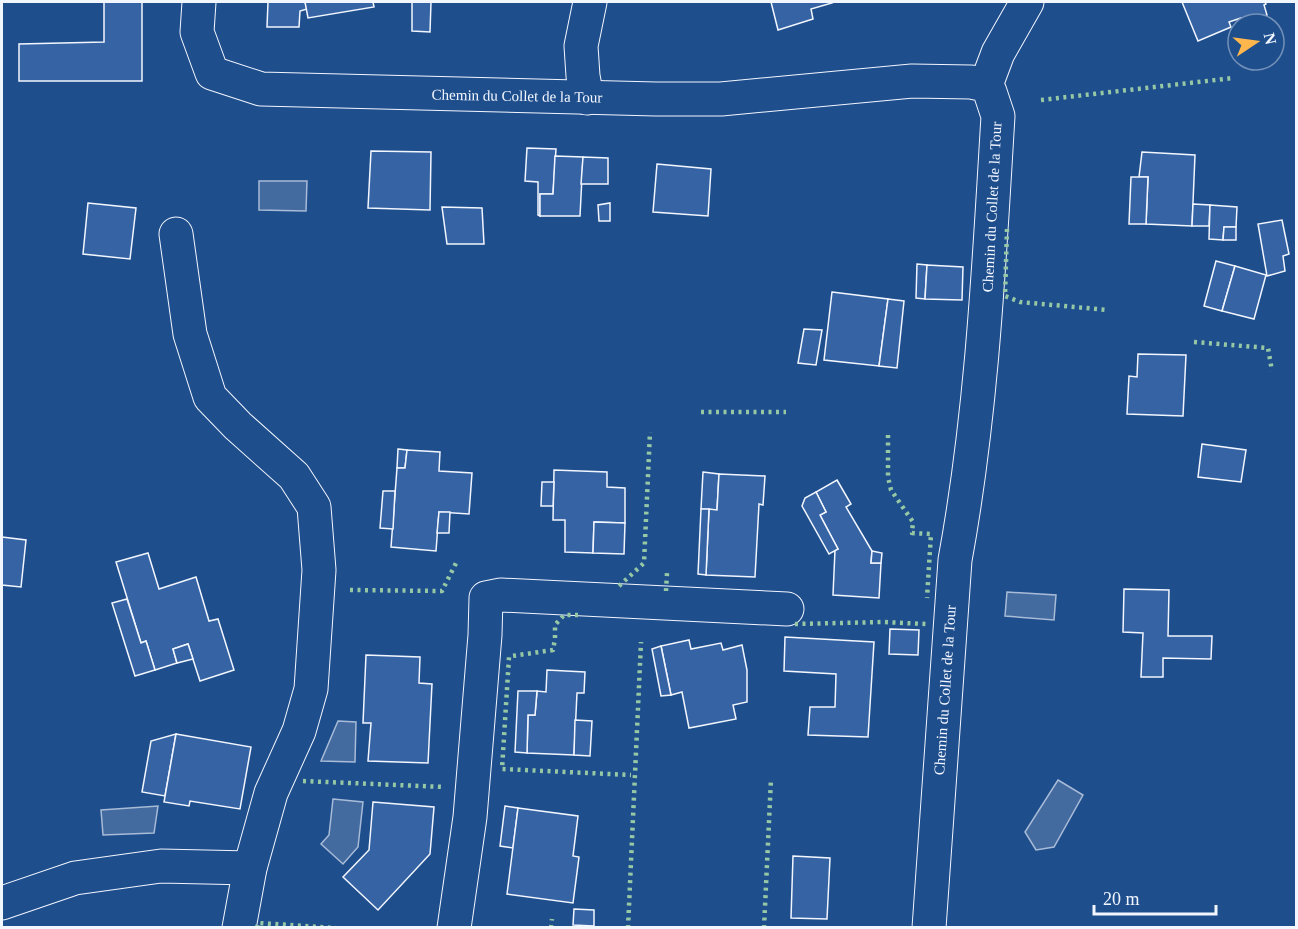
<svg xmlns="http://www.w3.org/2000/svg" width="1298" height="929" viewBox="0 0 1298 929" font-family="'Times New Roman',serif">
<style>
.water{fill:#446ba0;stroke:#a8bbd7;stroke-width:1.5}
.building{fill:#3563a3;stroke:#f2f6ff;stroke-width:1.5}
.lines{fill:none;stroke-linecap:round;stroke-linejoin:round}
.minor-casing{stroke:#f2f6ff;stroke-width:35}
.minor{stroke:#1f4e8c;stroke-width:33}
.hedge{stroke:#97c8a6;stroke-width:4.5;stroke-dasharray:3 4.5;stroke-linecap:butt}
.labels{text-anchor:middle;dominant-baseline:central;stroke-width:4.5;stroke-linejoin:round;paint-order:stroke}
.street-label{font-size:15px;fill:#f2f6ff;stroke:#1f4e8c}
</style>
<rect width="100%" height="100%" fill="#1f4e8c"/>
<g class="water">
<path d="M259 181H307L306 211 259 210Z"/>
<path d="M1007 592 1056 595 1054 620 1005 616Z"/>
<path d="M338 721 356 722 355 762 321 761Z"/>
<path d="M1058 780 1083 795 1054 847 1036 850 1025 832Z"/>
<path d="M333 799 363 802 358 847 343 864 321 844 329 835Z"/>
<path d="M158 806 154 833 103 835 101 810Z"/>
</g>
<g class="building">
<path d="M104 2H142V81H19V44L104 42Z"/>
<path d="M268 2H305L307 9 300 11 299 27H267Z"/>
<path d="M305 2H373L374 7 308 18Z"/>
<path d="M412 2H431L430 32 412 31Z"/>
<path d="M771 2H831L832 3 811 9 813 19 778 30Z"/>
<path d="M1182 2H1265L1266 4 1264 5 1267 15 1246 24H1244L1241 18 1229 22 1231 27 1198 41Z"/>
<path d="M527 148 556 149 553 194H540V216L538 215V182L525 181Z"/>
<path d="M371 151 431 152 430 210 368 208Z"/>
<path d="M1142 152 1195 155 1192 226 1146 224 1148 177H1139Z"/>
<path d="M555 156 583 157 580 216H540V194H553Z"/>
<path d="M583 157 608 158V184H581Z"/>
<path d="M657 164 711 169 708 216 653 212Z"/>
<path d="M1131 177H1148L1146 224H1129Z"/>
<path d="M88 203 136 208 130 259 83 254Z"/>
<path d="M610 203V221H599L598 205Z"/>
<path d="M1193 204 1210 205 1209 226H1192Z"/>
<path d="M1210 205 1237 207 1236 227H1224L1223 240 1209 239Z"/>
<path d="M442 207 482 208 484 244H447Z"/>
<path d="M1282 220 1289 254 1283 256 1285 271 1267 276 1258 224Z"/>
<path d="M1224 227H1236V240H1223Z"/>
<path d="M1216 261 1235 266 1222 311 1204 306Z"/>
<path d="M917 264 927 265 925 299 916 298Z"/>
<path d="M927 265 963 267 962 300 925 299Z"/>
<path d="M1235 266 1266 275 1254 319 1222 311Z"/>
<path d="M832 292 888 299 879 366 824 360Z"/>
<path d="M888 299 904 301 897 368 879 366Z"/>
<path d="M804 329 822 330 816 365 798 363Z"/>
<path d="M1138 354 1186 355 1183 416 1127 414 1129 376 1137 377Z"/>
<path d="M1202 444 1246 450 1241 482 1198 477Z"/>
<path d="M398 449 407 450 405 468H397Z"/>
<path d="M407 450 440 452 439 471 472 473 469 514 439 512 436 551 391 547 397 468H405Z"/>
<path d="M554 470 607 472V487L625 488V523L594 522 593 553 565 552V520H553Z"/>
<path d="M703 472 719 474 717 510 701 509Z"/>
<path d="M719 474 765 476 763 505 759 504 755 577 706 575 709 509 717 510Z"/>
<path d="M837 480 851 504 846 507 872 551 871 563H881L879 598 833 595 835 550 838 549 820 515 826 512 816 492Z"/>
<path d="M542 482H554L553 506H541Z"/>
<path d="M383 491H395L393 529 380 528Z"/>
<path d="M816 492 826 512 820 515 838 549 829 554 802 506 805 498Z"/>
<path d="M701 509H709L706 575 698 574Z"/>
<path d="M439 512H450L449 533H437Z"/>
<path d="M594 522 625 523 624 554 593 553Z"/>
<path d="M2 537 26 540 21 587 2 585Z"/>
<path d="M872 551 882 553 881 563H871Z"/>
<path d="M148 553 159 589 196 577 209 621 218 619 234 670 200 681 188 644 173 649 177 663 155 670 146 641 141 643 116 562Z"/>
<path d="M1124 589 1169 590 1168 636H1212L1211 659 1163 658V677H1141L1143 633 1123 632Z"/>
<path d="M127 599 141 643 146 641 155 670 135 676 112 603Z"/>
<path d="M890 629 919 630 918 655 889 654Z"/>
<path d="M785 637 874 642 868 737 808 735 810 707H835L836 674 784 671Z"/>
<path d="M689 640 691 649 721 643 723 650 742 645 747 670V702L733 705 736 719 689 728 682 692 671 695 661 646Z"/>
<path d="M188 644 193 659 177 663 173 649Z"/>
<path d="M661 646 671 695 661 696 652 649Z"/>
<path d="M366 655 420 657 419 683 432 684 428 763 368 761 371 723H363Z"/>
<path d="M547 670 585 672 584 693H577L574 755 527 753 528 715H535L537 691 546 692Z"/>
<path d="M518 691H537L535 715H528L527 753 515 752Z"/>
<path d="M575 720 592 721 590 756 574 755Z"/>
<path d="M176 734 165 796 142 792 151 741Z"/>
<path d="M176 734 251 747 240 809 190 801 189 806 164 802Z"/>
<path d="M373 802 434 807 430 854 378 910 343 877 369 850Z"/>
<path d="M505 806 518 808 513 848 500 846Z"/>
<path d="M518 808 578 816 573 856 579 857 573 903 507 894Z"/>
<path d="M793 856 830 858 827 919 791 918Z"/>
<path d="M574 909 594 910V926L573 925Z"/>
</g>
<g class="lines">
<defs>
<g id="minor">
<path d="M199 2 197 32 212 73 261 89 656 99H721L912 81 971 82 986 85 990 92 998 116C989 264 982 413 955 560L929 928"/>
<path d="M986 85 998 53 1027 2"/>
<path d="M587 98 583 76 581 46 590 2"/>
<path d="M176 234 190 334 210 397 238 426 294 476 314 507 319 570 311 689 299 731 271 793 250 868 239 928"/>
<path d="M2 903 75 878 161 866 250 868"/>
<path d="M454 928 470 817 485 635 486 598 501 595 787 609"/>
</g>
</defs>
<use href="#minor" class="minor-casing"/>
<use href="#minor" class="minor"/>
<g class="hedge">
<path d="M1041 100 1233 78"/>
<path d="M1007 229 1005 296 1020 302 1108 310"/>
<path d="M1194 342 1268 348 1272 371"/>
<path d="M701 412H786"/>
<path d="M888 435V477L891 490 913 522 912 533 931 534 927 598"/>
<path d="M619 586 644 563 650 432"/>
<path d="M350 590 442 591 456 563"/>
<path d="M666 591 667 573"/>
<path d="M578 615H564L555 625V639L553 650 512 656 509 657 502 769 631 775"/>
<path d="M795 624 883 622 926 624"/>
<path d="M303 781 444 787"/>
<path d="M257 928 258 923 336 928"/>
<path d="M551 928 552 919"/>
<path d="M628 928 641 642"/>
<path d="M764 928 771 779"/>
</g>
</g>
<g class="labels">
<g class="street-label">
<text transform="translate(517 96) rotate(1)">Chemin du Collet de la Tour</text>
<text transform="translate(992 207) rotate(-87)">Chemin du Collet de la Tour</text>
<text transform="translate(945 690) rotate(-86)">Chemin du Collet de la Tour</text>
</g>
</g>
<rect width="1298" height="929" fill="none" stroke="#f2f6ff" stroke-width="6"/>
<g transform="translate(1256 42) rotate(77)"><circle r="28" fill="#1f4e8c" stroke="#7391ba" stroke-width="1.5"/>
<path d="M0-4.5L10 22L0 15L-10 22Z" fill="#ffb74d"/>
<text y="-9" font-size="16" font-weight="bold" text-anchor="middle" fill="#f2f6ff">N</text>
</g>
<path d="M1094 905v9h122v-9" fill="none" stroke="#f2f6ff" stroke-width="3"/>
<text x="1103" y="905" font-size="18" fill="#f2f6ff" stroke="#1f4e8c" stroke-width="4.5" paint-order="stroke">20 m</text>
</svg>
